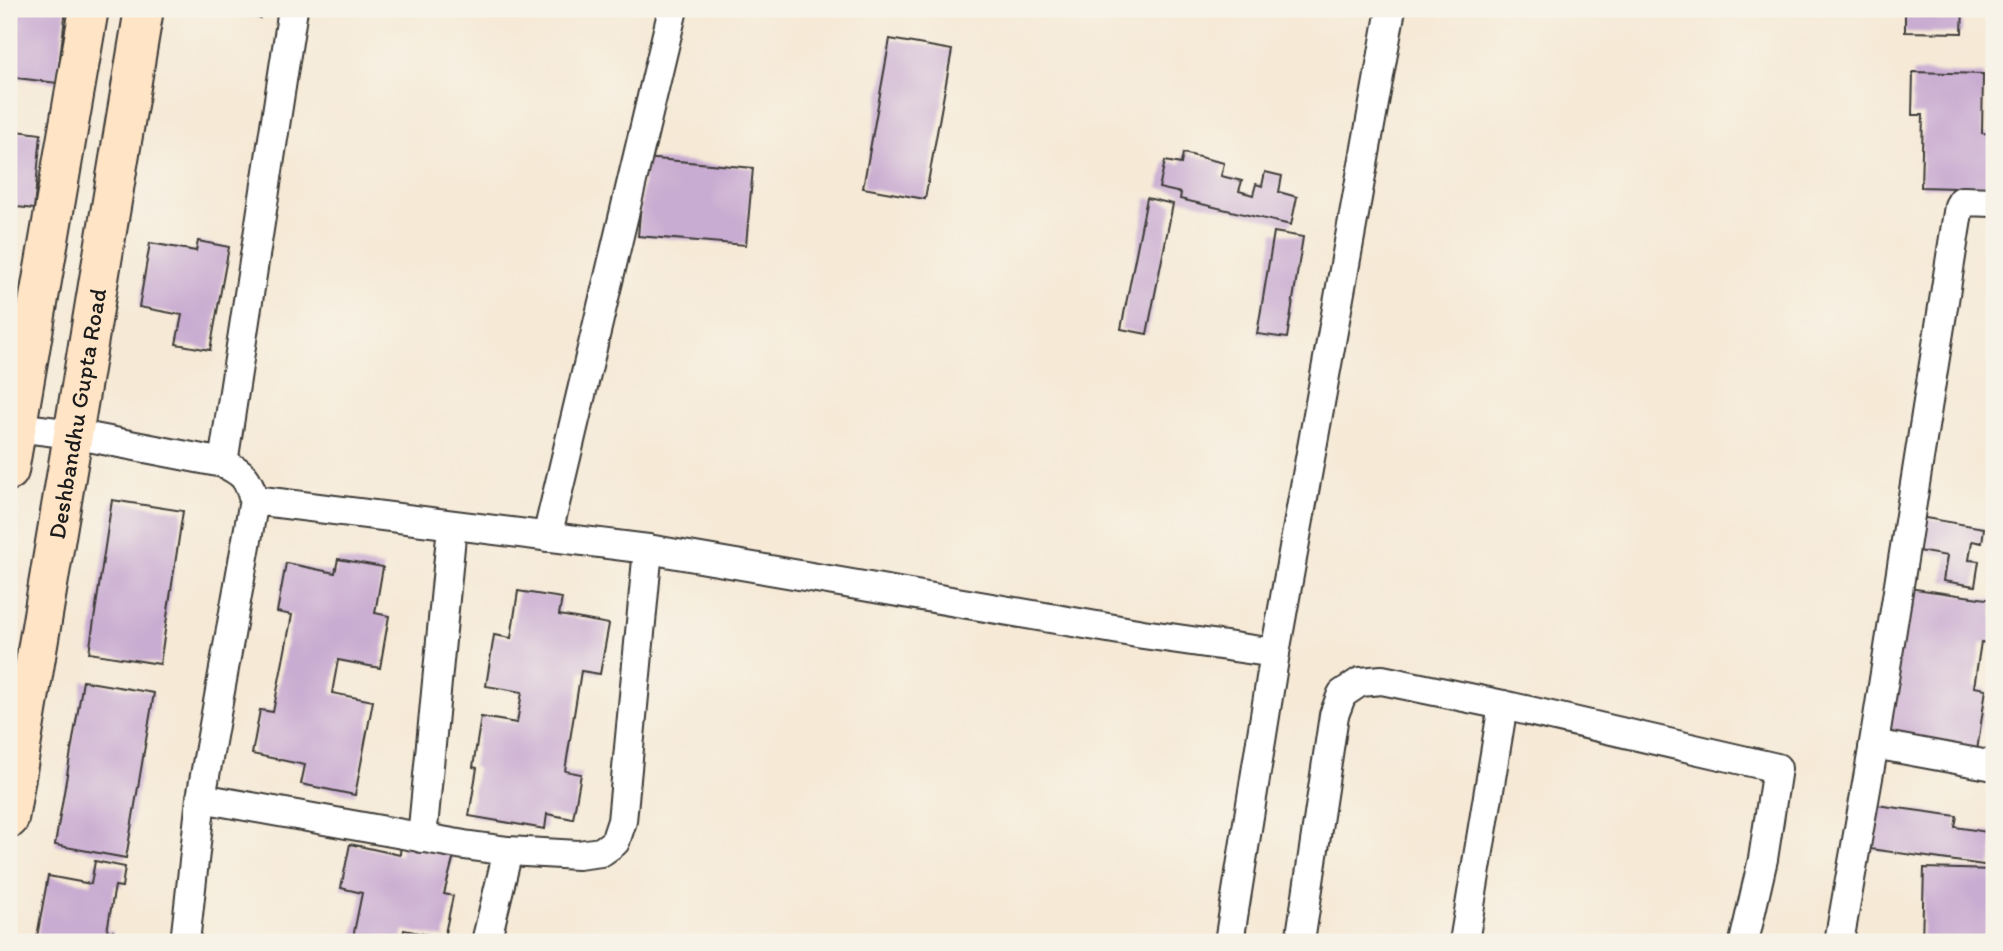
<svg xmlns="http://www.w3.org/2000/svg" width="2003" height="951" viewBox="0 0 2003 951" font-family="Itim,sans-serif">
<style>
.building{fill:#c9acd1}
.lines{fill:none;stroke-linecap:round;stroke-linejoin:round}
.street-casing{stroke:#3d3b38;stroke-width:32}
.secondary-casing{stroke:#3d3b38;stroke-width:42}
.street{stroke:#fff;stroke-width:28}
.secondary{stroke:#ffe4c6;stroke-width:38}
.labels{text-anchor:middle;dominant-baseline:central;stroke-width:5;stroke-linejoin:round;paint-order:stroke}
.street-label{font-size:24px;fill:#1c1c1c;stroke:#f7f3e8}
</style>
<rect width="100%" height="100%" fill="#f7f3e8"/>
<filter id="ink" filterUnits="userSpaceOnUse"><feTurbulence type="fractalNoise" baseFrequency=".0143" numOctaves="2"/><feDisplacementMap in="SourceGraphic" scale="14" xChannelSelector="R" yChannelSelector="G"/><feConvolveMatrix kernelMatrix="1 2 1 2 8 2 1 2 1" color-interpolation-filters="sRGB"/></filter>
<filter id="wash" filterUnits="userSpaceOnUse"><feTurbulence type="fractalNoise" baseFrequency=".00686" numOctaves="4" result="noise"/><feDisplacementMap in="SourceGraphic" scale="28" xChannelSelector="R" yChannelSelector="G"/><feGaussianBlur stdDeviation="1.57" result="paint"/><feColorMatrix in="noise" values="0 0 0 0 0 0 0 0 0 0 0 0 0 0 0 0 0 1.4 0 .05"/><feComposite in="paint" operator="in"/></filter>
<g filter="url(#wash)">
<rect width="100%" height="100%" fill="#f6e9d6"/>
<g id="blocks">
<g class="building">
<path d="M9 9H66L57 83 9 77Z"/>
<path d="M222 9H262L260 18Z"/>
<path d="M1905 9H1963L1962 33 1905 32Z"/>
<path d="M890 39 952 50 925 199 863 188Z"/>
<path d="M1913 72 1983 74 1982 133 1994 134V189L1921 187 1923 115H1912Z"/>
<path d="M9 130 41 134 34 209 9 206Z"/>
<path d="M1183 153 1224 163 1221 176 1242 181 1239 191 1253 195 1256 184 1262 186 1265 172 1282 176 1279 192 1297 197 1291 225 1180 199 1181 193 1159 188 1165 161 1181 164Z"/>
<path d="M645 158 753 168 746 245 638 236Z"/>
<path d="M1147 198 1173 204 1147 334 1121 329Z"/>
<path d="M9 216H13L10 233H9Z"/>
<path d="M1274 232 1303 237 1287 338 1257 334Z"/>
<path d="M198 241 229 247 210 350 176 344 182 315 139 307 150 243 196 251Z"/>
<path d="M9 303H12L11 321H9Z"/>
<path d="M112 500 183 511 160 664 89 653Z"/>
<path d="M1914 516 1984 528 1982 543 1972 541 1969 560 1979 561 1975 586 1943 581 1947 556 1918 551Z"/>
<path d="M338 559 383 567 375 613 389 616 380 668 338 660 332 693 373 701 355 795 301 784 305 765 252 754 260 710 273 712 292 615 277 612 286 563 335 573Z"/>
<path d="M1901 587 1994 600 1992 644 1981 642 1974 687 1986 689 1977 751 1880 737Z"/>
<path d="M518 591 562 598 559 615 609 624 600 674 581 671 565 771 581 774 573 819 547 814 545 829 469 816 477 768 473 767 481 717 517 723 522 692 486 686 494 635 511 638Z"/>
<path d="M83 681 154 693 126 858 55 845Z"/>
<path d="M1869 804 1957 816 1955 827 1994 833 1991 866 1863 848Z"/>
<path d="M401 840 456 848 444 894 453 896 444 938 404 930 401 942H352L362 893 341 888 350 844 400 855Z"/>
<path d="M95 861 125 867 122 887 115 886 107 931H113L111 942H36L48 876 91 884Z"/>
<path d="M1924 868 1994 870V942H1922Z"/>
</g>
</g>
</g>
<g filter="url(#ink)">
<use href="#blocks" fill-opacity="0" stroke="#3d3b38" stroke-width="2"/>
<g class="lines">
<defs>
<g id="street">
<path d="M16 427 73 434 223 463C244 473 248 478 254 500L201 798 185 942"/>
<path d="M223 463 293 9"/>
<path d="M254 500 648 549 1143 634 1275 653"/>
<path d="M547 537 673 9"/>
<path d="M1873 749 1959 206 1962 201 1994 202"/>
<path d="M201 798 464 845 508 851 578 855 601 852 615 842 622 821 648 549"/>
<path d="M422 838 452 526"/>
<path d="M486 942 508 851"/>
<path d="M1229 942 1275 653 1391 9"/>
<path d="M1300 942 1334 715 1342 694 1360 682 1382 680 1503 705 1777 768 1763 859 1744 942"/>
<path d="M1464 942 1503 705"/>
<path d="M1839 942 1874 744 1994 766"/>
</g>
<g id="secondary">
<path d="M9 471 89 9"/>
<path id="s1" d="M9 819 144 9"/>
</g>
</defs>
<use href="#street" class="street-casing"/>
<use href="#secondary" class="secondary-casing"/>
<use href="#street" class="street"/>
<use href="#secondary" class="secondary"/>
</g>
</g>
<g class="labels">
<g class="street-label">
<text stroke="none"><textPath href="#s1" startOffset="411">Deshbandhu Gupta Road</textPath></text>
</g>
</g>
<rect width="2003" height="951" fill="none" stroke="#f7f3e8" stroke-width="35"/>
</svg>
